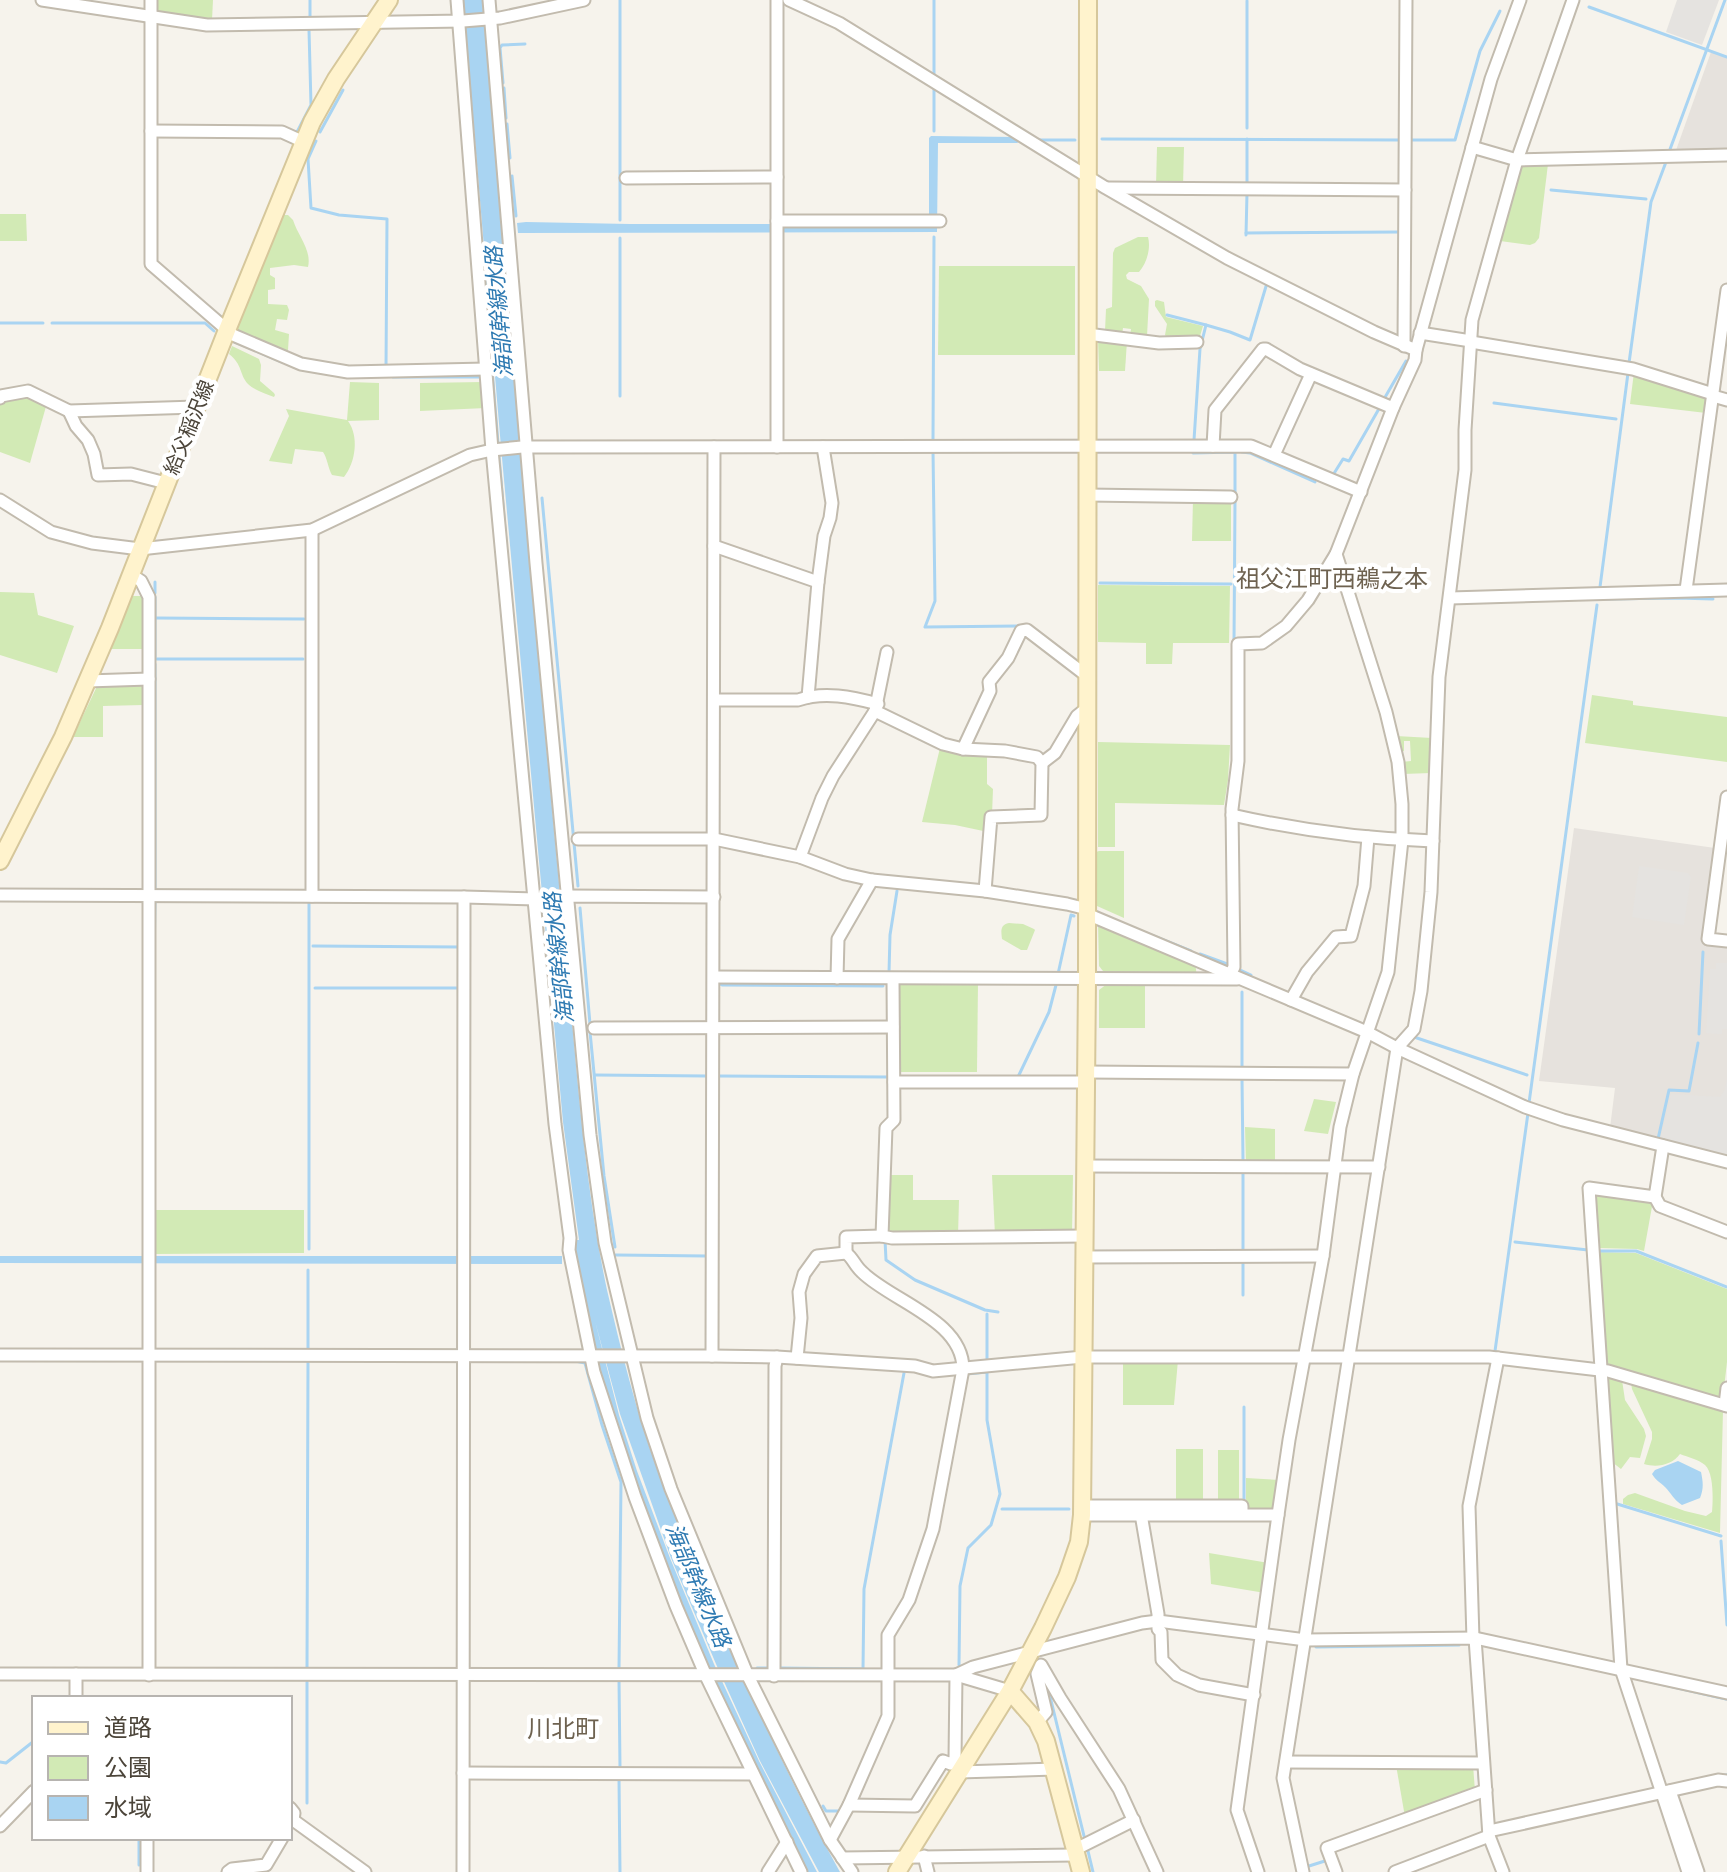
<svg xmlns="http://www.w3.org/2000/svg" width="1727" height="1872" viewBox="0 0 1727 1872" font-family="Lato,'Noto Sans JP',sans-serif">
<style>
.industrial{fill:#e6e2dd}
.green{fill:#d2eab5}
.parking{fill:#e5e3e0}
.water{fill:#a9d4f2}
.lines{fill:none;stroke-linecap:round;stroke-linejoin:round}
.stream{stroke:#a9d4f2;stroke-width:3}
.street-casing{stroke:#c2bbae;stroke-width:15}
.secondary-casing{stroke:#d6c79b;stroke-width:20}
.street{stroke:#fff;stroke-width:11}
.secondary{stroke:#fff3cd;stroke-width:16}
.labels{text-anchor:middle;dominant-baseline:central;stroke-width:8;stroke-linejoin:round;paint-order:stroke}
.street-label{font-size:20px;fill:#4b4439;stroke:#fff}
.water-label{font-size:22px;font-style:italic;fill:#2e7ab2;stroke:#fff}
.quarter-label{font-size:24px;fill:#6e6250;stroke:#fff}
</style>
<rect width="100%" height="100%" fill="#f6f3ec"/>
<g class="industrial">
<path d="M1711 52 1727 58V152L1675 153Z"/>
<path d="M1574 828 1715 848 1701 941 1727 945V1158L1610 1128 1615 1088 1539 1081Z"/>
</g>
<g class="green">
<path d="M156 0H213L212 20 158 12 156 8Z"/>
<path d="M1157 147H1184L1183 187 1156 186Z"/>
<path d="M1523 164H1548L1539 238 1535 243 1530 245 1500 241 1520 166Z"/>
<path d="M0 214H26L27 241H0Z"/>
<path d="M283 215H288L293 220C298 236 312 250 308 267L294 265 270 268V275L275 278V289L268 290V304L287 305 289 310 287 320 277 319 275 330 289 334 288 350 286 352 239 334 237 327Z"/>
<path d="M1138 237H1148C1151 248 1147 263 1139 272H1129L1126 275 1127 279 1141 286 1149 299 1147 336H1130L1131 329 1123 328 1122 335 1105 331 1106 309 1112 307 1113 253 1115 248Z"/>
<path d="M939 266H1075V355H938Z"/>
<path d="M1157 300 1164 302 1166 317 1203 326 1200 336 1194 339 1168 338 1165 335 1167 324 1155 306V301Z"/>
<path d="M1098 338 1127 341 1125 371H1099Z"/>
<path d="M232 346 259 359 261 365 260 381 274 393 275 395 274 397C266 394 254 390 248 384 239 374 243 365 229 354Z"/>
<path d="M1634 372 1707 395 1706 413 1630 404Z"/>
<path d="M350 382 379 383V420L348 421C359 436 356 462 344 477L332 475C328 468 327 457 323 452L295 449 292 464 269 461 289 416 286 409 347 420Z"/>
<path d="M483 382 486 408 420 411V383Z"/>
<path d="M28 394 47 403 30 463 0 452V402Z"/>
<path d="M1193 499H1231V541H1192Z"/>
<path d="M1098 585 1230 586 1229 643H1173L1172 664H1146V643L1098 642Z"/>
<path d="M0 592 34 593 38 615 74 626 57 673 0 655Z"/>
<path d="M132 596H142L143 649H111Z"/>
<path d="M143 681V705L103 706V737H73L99 682Z"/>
<path d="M1592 695 1633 701V705L1727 717V762L1585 743Z"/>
<path d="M1396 736 1432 738 1431 773 1403 774 1401 762 1411 761 1410 741H1404V751L1400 752Z"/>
<path d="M1098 742 1230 745 1228 780 1224 805 1115 803V847H1098Z"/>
<path d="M940 748 987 754V784L993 789 992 815 988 832 955 825 922 822Z"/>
<path d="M1099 851H1124V918L1097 906 1096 852Z"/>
<path d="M1098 922 1195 962 1197 977 1107 976 1099 966Z"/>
<path d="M1009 923 1023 924 1034 929 1035 930 1027 950H1021L1002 939C1001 931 1000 925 1009 923Z"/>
<path d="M978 983 977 1072H895V984Z"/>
<path d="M1107 984H1145V1028H1099V990Z"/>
<path d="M1314 1099 1336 1102 1328 1134 1304 1131Z"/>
<path d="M1245 1127 1275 1129V1163H1246Z"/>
<path d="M888 1175H913V1200H959L958 1236 887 1235Z"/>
<path d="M992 1175H1073L1072 1234 995 1235Z"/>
<path d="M1595 1192 1653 1201 1644 1251 1637 1249 1597 1248Z"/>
<path d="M156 1210H304V1253L155 1254Z"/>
<path d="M1597 1252 1636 1253 1727 1289V1362L1723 1397 1721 1400 1607 1366 1605 1364Z"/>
<path d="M1123 1360H1178L1174 1405H1123Z"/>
<path d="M1607 1375 1622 1380 1625 1400 1644 1429 1646 1436 1640 1458 1630 1457 1621 1469 1612 1462Z"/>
<path d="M1631 1383 1723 1410 1720 1533 1623 1504V1499L1628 1495 1635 1493 1685 1511 1706 1516 1712 1512C1713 1501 1714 1473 1705 1465 1699 1460 1688 1457 1680 1454 1672 1465 1657 1468 1644 1464L1652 1439V1432L1632 1389Z"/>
<rect x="1176" y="1449" width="27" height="54"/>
<rect x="1218" y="1450" width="21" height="53"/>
<path d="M1246 1478 1280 1480 1276 1510H1246Z"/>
<path d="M1209 1553 1269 1563 1265 1593 1211 1584Z"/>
<path d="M1396 1765H1473L1475 1791 1405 1817Z"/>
</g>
<g class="parking">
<path d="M1677 0H1719L1702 45 1666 32Z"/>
<path d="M1639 866 1688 873 1691 877 1684 925 1632 917Z"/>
<path d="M1716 963H1727V1029H1722V1034L1706 1033 1710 969H1716Z"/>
<path d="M1727 1079V1158L1660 1141 1671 1094 1720 1097 1725 1089Z"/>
</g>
<g class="water">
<path d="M463 0H482L520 439 524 501C538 660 553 819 568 978 578 1082 585 1187 607 1290 621 1350 636 1411 657 1469 683 1540 713 1611 744 1680 774 1745 805 1809 840 1872H819L760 1761 716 1664 671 1558 620 1414 595 1321 619 1415 637 1471 670 1558 714 1664 759 1761 817 1872H808C742 1743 678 1612 631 1474 606 1401 589 1327 573 1252L574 1240H579L563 1122 501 447Z"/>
<path d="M931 136 1015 137 1018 143H938L937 232 518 233 517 223 526 222 630 224H929V138Z"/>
<path d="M0 1256H562V1264L0 1263Z"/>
<path d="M1678 1461 1701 1472C1703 1482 1704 1488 1700 1498L1682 1505C1674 1500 1671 1493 1665 1487 1660 1482 1656 1481 1652 1474L1655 1470Z"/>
</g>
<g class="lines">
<g class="stream">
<path d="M620 0V220"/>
<path d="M1247 1V128"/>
<path d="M1589 7 1727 57"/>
<path d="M310 16V0"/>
<path d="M934 76V0"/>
<path d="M503 83 500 48 502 45 525 44"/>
<path d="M504 88 506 118"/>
<path d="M934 88V131"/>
<path d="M507 124 510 158"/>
<path d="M320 132 343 90"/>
<path d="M296 134 311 105 309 30"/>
<path d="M1102 139 1400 140"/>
<path d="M1039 140H1075"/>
<path d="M1410 140H1455L1480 51 1500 11"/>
<path d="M316 141 308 159 311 208 339 215 387 219 386 369"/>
<path d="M1669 152 1725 0"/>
<path d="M512 176 516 216"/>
<path d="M1247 186V139"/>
<path d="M1551 190 1646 199"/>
<path d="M1246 233 1400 232"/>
<path d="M1246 235 1247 193"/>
<path d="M620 238V396"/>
<path d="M484 271 507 554 552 1029"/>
<path d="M1167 315 1206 325"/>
<path d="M0 323H43"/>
<path d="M52 323H205L214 331"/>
<path d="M235 342 282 362"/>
<path d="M1629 363 1651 202 1666 162"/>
<path d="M287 364 296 368"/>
<path d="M393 377H481"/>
<path d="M1384 399 1406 361"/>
<path d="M1494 403 1616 419"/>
<path d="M1194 440 1200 349 1206 325 1230 332 1250 340 1267 283"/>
<path d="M933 441 934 237"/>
<path d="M933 450 935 601 925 627 1022 626"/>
<path d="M1242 452 1250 453 1315 482"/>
<path d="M1193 453 1235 452V493"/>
<path d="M1333 475 1343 459 1349 461 1380 407"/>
<path d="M542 498 578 886"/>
<path d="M155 582V593"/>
<path d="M1100 583 1231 584"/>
<path d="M1600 587 1628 373"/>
<path d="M1605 599 1677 598 1713 599"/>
<path d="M156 618 304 619"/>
<path d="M1234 643 1235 501"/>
<path d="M155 659V597"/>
<path d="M157 659H303"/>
<path d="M1227 813V846"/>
<path d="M155 888V664"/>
<path d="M580 908 590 1024"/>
<path d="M1121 923 1191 951"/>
<path d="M313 946 460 947"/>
<path d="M1200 954 1230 965"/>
<path d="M154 958 155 902"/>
<path d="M1238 969 1251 975"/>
<path d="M889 973 890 935 897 891"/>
<path d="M1058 974 1071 915 1074 916"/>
<path d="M718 983 722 985 883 986"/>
<path d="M315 988H457"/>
<path d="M1242 992V1068"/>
<path d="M590 1032 604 1176 615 1247"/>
<path d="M1699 1034 1703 952"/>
<path d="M1414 1037 1527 1075"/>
<path d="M595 1075 707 1076"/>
<path d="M717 1076 889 1077"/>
<path d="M1018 1077 1049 1012 1056 985"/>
<path d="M1242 1078 1243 1161"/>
<path d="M1529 1103 1597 605"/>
<path d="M1658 1139 1669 1090 1689 1091 1698 1043"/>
<path d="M1243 1169V1253"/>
<path d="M885 1240 886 1260 915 1280 985 1310 998 1312"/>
<path d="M1515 1242 1588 1250"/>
<path d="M309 1249V901"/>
<path d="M1598 1251H1636L1727 1287"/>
<path d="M616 1255 707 1256"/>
<path d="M1243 1261V1295"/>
<path d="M308 1351V1270"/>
<path d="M1495 1351 1528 1113"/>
<path d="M987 1360V1314"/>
<path d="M575 1361 585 1363 602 1425 621 1482 619 1670"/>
<path d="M1244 1503V1407"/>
<path d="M1614 1503 1721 1536"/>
<path d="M1002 1509H1069"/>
<path d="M1721 1541 1727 1625"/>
<path d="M1470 1644 1478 1760"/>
<path d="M1316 1647 1459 1645"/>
<path d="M959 1665 960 1586 968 1548 991 1525 1000 1494 987 1420V1372L967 1374"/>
<path d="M757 1668H769"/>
<path d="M779 1668 863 1669 864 1589 904 1373"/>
<path d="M307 1670 308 1361"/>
<path d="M619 1679 620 1768"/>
<path d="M1647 1681 1726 1699"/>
<path d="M1048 1688 1084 1836"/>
<path d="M0 1762 6 1763 34 1741"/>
<path d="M1478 1766 1480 1788"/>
<path d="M1715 1776 1727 1775"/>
<path d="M619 1778 620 1872"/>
<path d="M307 1803V1682"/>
<path d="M823 1806 826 1811H839"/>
<path d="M139 1838V1865"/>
<path d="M1088 1851 1093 1872"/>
<path d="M1309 1866 1328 1860"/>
</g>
<defs>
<g id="street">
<path d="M42 0 207 25 463 21 500 18 584 0"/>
<path d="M151 0V264L233 335 301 364 348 372 486 369"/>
<path d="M457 0 492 450 555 1124 570 1238 569 1250 594 1372 635 1497 676 1606 706 1676 801 1872"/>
<path d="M489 0 536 563 590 1135 605 1243 647 1418 671 1489 748 1676 830 1840 852 1872"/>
<path d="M777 0V447"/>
<path d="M789 0 839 23 1106 188 1227 258 1374 332 1416 350"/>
<path d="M151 131 282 132 304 142"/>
<path d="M1472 147 1517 160 1727 155"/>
<path d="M626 178 777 177"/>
<path d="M1107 188 1405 190"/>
<path d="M777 221H940"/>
<path d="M1420 333 1471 341"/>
<path d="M1087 334 1159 343 1197 342"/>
<path d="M1471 342 1633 369 1713 394"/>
<path d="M1404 346 1406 0"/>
<path d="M1713 396 1727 400"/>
<path d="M0 398 1 396 28 391 69 411 196 407"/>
<path d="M69 411 76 426 88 440 94 454 98 475 131 474 166 483"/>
<path d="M1213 446 1215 410 1263 349H1266L1300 369 1393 408"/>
<path d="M1274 455 1311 374"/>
<path d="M1087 495 1231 497"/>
<path d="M0 500 51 532 92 543 140 549 312 530 470 455 492 450 522 447 1251 446 1361 492"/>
<path d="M714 546 818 582"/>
<path d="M130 574 141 581 149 597V1675"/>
<path d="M1686 590 1727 290"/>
<path d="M1450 598 1727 590"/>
<path d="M87 681 149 679"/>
<path d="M808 697 818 582 824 536 830 518 832 503 823 447"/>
<path d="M714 700H798C824 691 852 697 878 704"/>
<path d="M875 711 943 744 963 749 1005 751 1037 757 1042 763 1041 815 991 817 985 891"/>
<path d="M963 749 990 691 989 682 1008 658 1021 631 1027 630 1087 676"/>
<path d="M1042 763 1055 753 1077 716 1087 708"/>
<path d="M1727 797 1708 939 1727 941"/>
<path d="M1232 815C1298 830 1365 839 1433 841"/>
<path d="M578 839H714L800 857 845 874 872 880 985 891 1067 904 1087 909"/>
<path d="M800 857 822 798 833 776 875 711 887 652"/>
<path d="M0 895 464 897 536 899 568 896 714 897"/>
<path d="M312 896V530"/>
<path d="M1087 914 1367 1032 1397 1048 1525 1107 1563 1120 1727 1162"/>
<path d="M1230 975 1234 967 1232 809 1238 761V644L1262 643 1286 626 1308 600 1336 554 1393 408 1415 360 1416 350 1491 79 1520 0"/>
<path d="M714 977 1237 979"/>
<path d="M837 978 838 939 872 880"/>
<path d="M893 979 894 1120 886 1128 882 1236 892 1238 1084 1236"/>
<path d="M1291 1000 1307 972 1336 937 1351 936 1364 886 1368 837"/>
<path d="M594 1028 893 1027"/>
<path d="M1086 1072 1353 1074"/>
<path d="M894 1082H1086"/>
<path d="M1663 1146 1655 1197 1589 1188 1621 1669 1688 1872"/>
<path d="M1085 1166 1379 1167"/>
<path d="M1655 1197 1660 1206 1727 1232"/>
<path d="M846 1253V1237L882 1236"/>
<path d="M1084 1257 1323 1256"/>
<path d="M0 1355 712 1356 777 1357 915 1366 933 1371 1083 1357H1489L1608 1371 1727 1406"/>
<path d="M712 1356 714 447"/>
<path d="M797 1358 801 1318 799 1292 804 1274 817 1256 846 1253C853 1258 855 1266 862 1272 891 1301 963 1320 963 1369L933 1529 909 1600 888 1635V1716L849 1805 830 1840"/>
<path d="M1725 1405 1727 1388"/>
<path d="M1082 1506H1242V1514"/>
<path d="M1141 1514 1158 1614V1629L1161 1632 1162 1660 1177 1675 1199 1685 1254 1695"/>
<path d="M1082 1515H1278"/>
<path d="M1475 1638 1489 1836 1503 1872"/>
<path d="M1473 1639 1469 1506 1498 1358"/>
<path d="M0 1674 956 1675 1010 1691"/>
<path d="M774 1676 775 1366 777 1357"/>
<path d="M76 1698V1674"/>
<path d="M1037 1722 1046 1712 1037 1674 1041 1665 1060 1698 1119 1789 1157 1872"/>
<path d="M1286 1762 1483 1763"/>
<path d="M959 1772 1054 1769"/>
<path d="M463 1773 753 1774"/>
<path d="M1670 1791 1698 1872"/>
<path d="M849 1805 915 1806 943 1761 951 1764 955 1759 956 1675 973 1667 1142 1623 1158 1621 1306 1640 1475 1638 1727 1693"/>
<path d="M290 1808 294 1813 293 1820 365 1872"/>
<path d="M0 1826 34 1791"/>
<path d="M1489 1831 1718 1780 1727 1781"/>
<path d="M147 1838V1872"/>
<path d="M1074 1850 1134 1820"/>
<path d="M924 1856 928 1872"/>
<path d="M842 1858 1075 1855"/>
<path d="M228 1872 232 1869 266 1865 282 1838"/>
<path d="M463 1872 464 897"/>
<path d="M768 1872 787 1842"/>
<path d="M1258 1872 1237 1810 1278 1515 1289 1440 1323 1256 1340 1127 1353 1074 1388 972 1402 840V804L1398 762 1386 712 1336 554"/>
<path d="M1303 1872 1283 1778 1397 1048 1414 1029 1421 991 1431 892 1439 677 1465 470V430L1472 320 1517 160 1573 0"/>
<path d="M1336 1872 1327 1848 1486 1790"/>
<path d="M1395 1872 1489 1836"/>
</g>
<g id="secondary">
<path d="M0 861 63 737 110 628 227 330 312 122 336 79 389 0"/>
<path d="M1010 1691 1037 1722 1046 1741 1081 1872"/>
<path d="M897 1872 1010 1691 1043 1628 1067 1577 1079 1542 1082 1515 1087 980 1088 0"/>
</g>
</defs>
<use href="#street" class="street-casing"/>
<use href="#secondary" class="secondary-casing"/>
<use href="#street" class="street"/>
<use href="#secondary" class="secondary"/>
</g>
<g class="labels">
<g class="street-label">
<text transform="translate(188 427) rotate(-68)">給父稲沢線</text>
</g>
<g class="water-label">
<text transform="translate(498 312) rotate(-95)">海部幹線水路</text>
<text transform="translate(558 958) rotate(-96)">海部幹線水路</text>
<text transform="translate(699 1585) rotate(67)">海部幹線水路</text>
</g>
<g class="quarter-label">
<text x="1332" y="577">祖父江町西鵜之本</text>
<text x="563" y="1727">川北町</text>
</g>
</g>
<rect x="32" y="1696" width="260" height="144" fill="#ffffff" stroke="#b7b4b0" stroke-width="2"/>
<rect x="48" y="1722" width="40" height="12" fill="#fff3cd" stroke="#b7b4b0" stroke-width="2"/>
<text x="104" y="1736" font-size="24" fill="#4b4439">道路</text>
<rect x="48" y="1756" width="40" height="24" fill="#d2eab5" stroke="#b7b4b0" stroke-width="2"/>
<text x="104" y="1776" font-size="24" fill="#4b4439">公園</text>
<rect x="48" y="1796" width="40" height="24" fill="#a9d4f2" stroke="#b7b4b0" stroke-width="2"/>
<text x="104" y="1816" font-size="24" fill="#4b4439">水域</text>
</svg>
